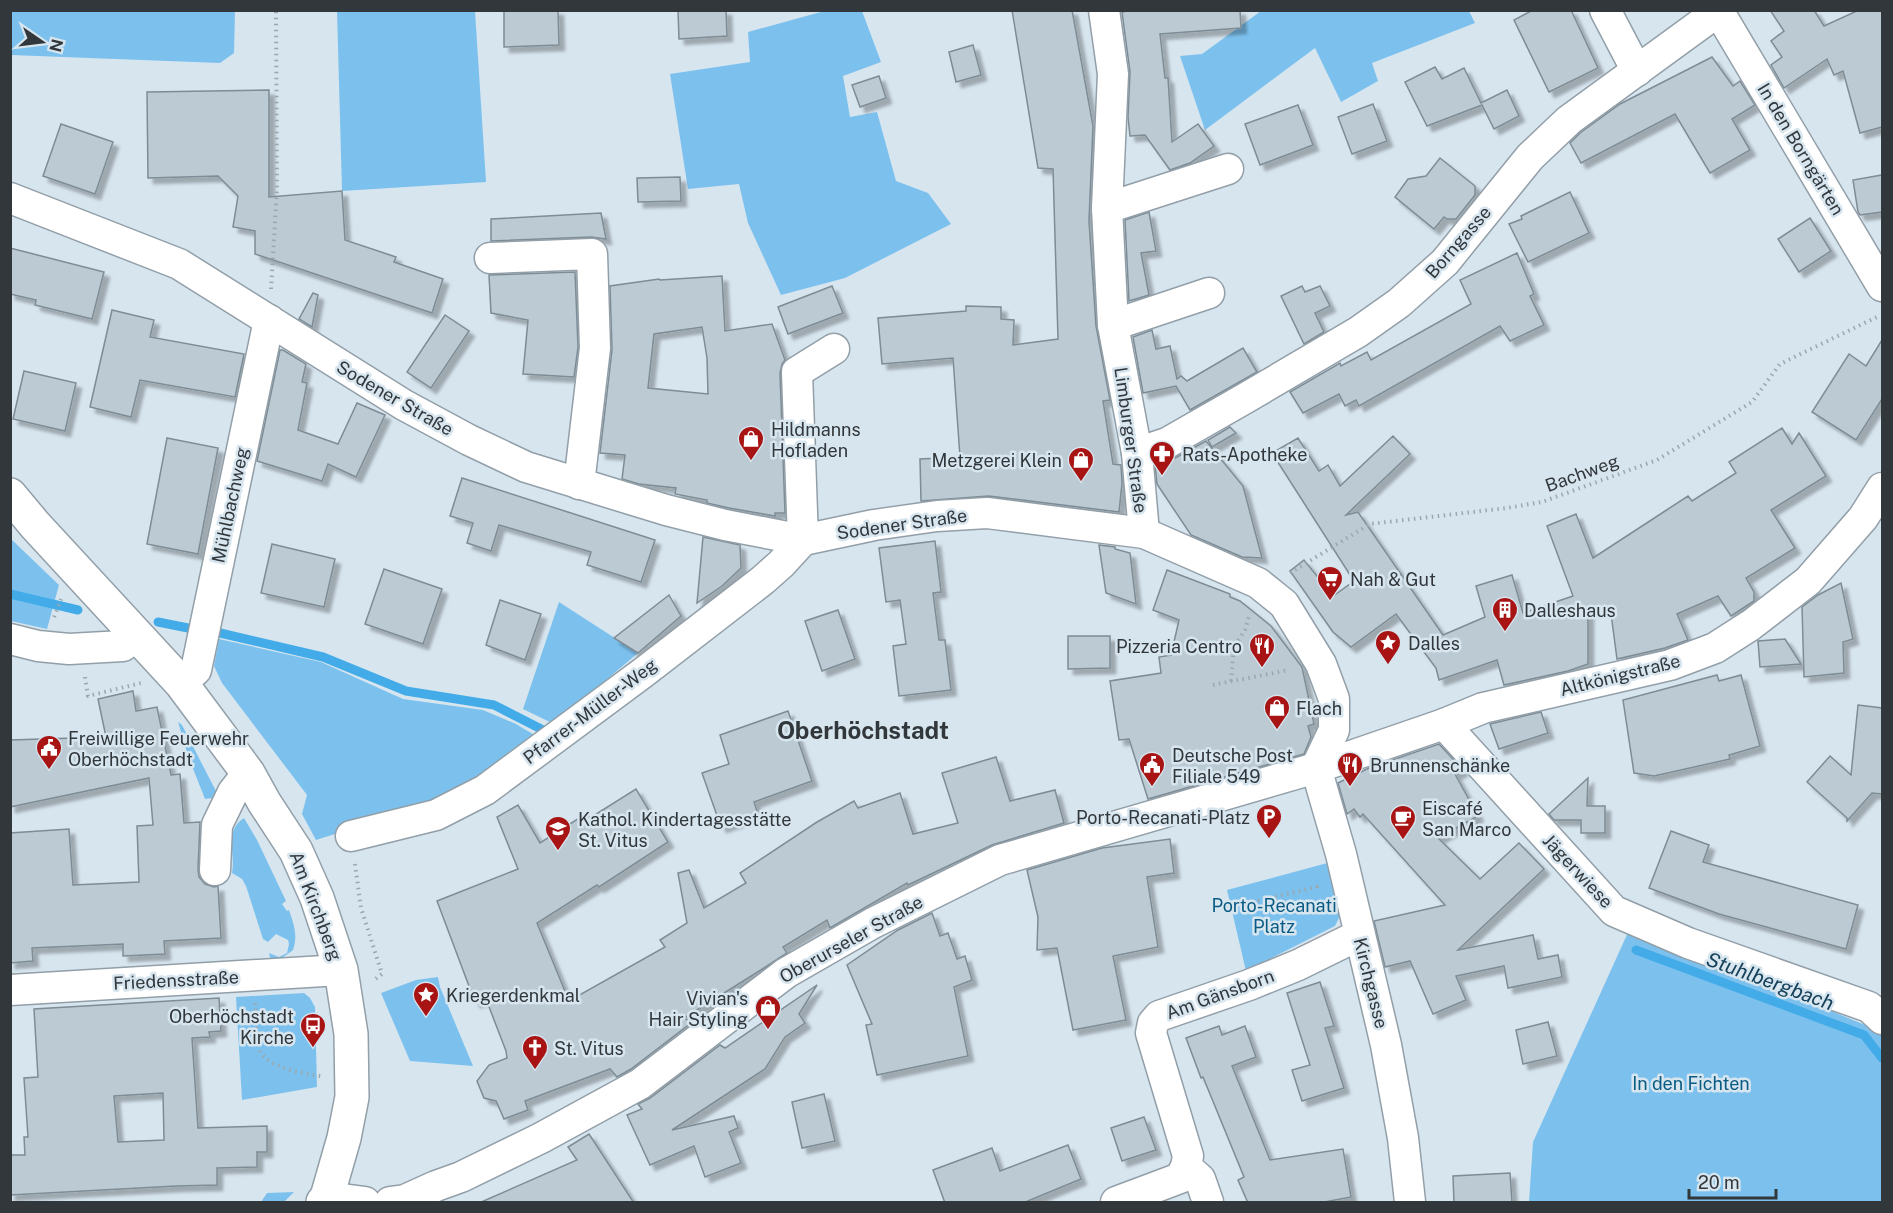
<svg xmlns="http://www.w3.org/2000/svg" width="1893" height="1213" viewBox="0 0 1893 1213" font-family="'Public Sans',sans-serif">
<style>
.green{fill:#7cc1ee}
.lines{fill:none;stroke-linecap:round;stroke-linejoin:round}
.stream{stroke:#43ace8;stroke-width:9}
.building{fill:#bccad3;stroke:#7e8c95;stroke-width:1.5;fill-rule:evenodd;filter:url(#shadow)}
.minor-casing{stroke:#929fa8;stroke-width:33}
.major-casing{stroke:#929fa8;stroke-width:36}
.path{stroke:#9ca7af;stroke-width:4;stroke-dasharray:1.5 4.5;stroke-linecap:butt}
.minor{stroke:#fff;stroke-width:30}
.major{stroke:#fff;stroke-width:33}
.labels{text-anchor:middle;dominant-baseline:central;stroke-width:5;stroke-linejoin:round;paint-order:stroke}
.street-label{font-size:18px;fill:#31373b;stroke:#d7e5ef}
.poi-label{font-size:18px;fill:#31373b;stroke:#d7e5ef;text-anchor:start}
.park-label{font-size:18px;fill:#095b83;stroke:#d7e5ef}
.water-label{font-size:20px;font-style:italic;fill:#154059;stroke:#d7e5ef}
.district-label{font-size:24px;font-weight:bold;fill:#31373b;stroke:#d7e5ef}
</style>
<defs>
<filter id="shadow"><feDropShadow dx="5.5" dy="5.5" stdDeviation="1.5" flood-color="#0004"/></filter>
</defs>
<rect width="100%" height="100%" fill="#d7e5ef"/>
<g class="green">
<path d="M11 10 235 11 234 53 220 63 11 55Z"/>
<path d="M828 10 862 11 881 62 843 76 850 117 877 112 896 181 928 193 951 224 845 278 781 295 748 223 739 184 688 189 670 74 750 62 748 32Z"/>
<path d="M337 11H475L486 182 342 191Z"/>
<path d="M1261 11H1469L1475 23 1372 63 1378 81 1341 102 1315 48 1205 130 1180 56 1202 54Z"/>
<path d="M10 538 59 585 47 629 11 621Z"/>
<path d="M559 602 638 653 554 724 523 709Z"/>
<path d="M219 639 321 662 403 699 483 710 516 724 536 736 456 796 350 828 340 824 338 833 316 840 302 814 307 795 222 683 214 666Z"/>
<path d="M178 722 182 725 219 797 205 799 188 756Z"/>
<path d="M244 818 257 840 286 901 282 904 287 911 289 910C294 925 298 935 293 950L282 958 271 961 269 953 279 957 287 953 289 944 288 940 276 934 268 942 263 939 246 886 242 879 232 873C236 852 223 832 244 818Z"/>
<path d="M1331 862 1340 916 1335 926 1246 971 1227 890Z"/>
<path d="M1630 928 1882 1032V1202H1529L1533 1142Z"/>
<path d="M438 977 440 987 473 1066 410 1061 381 993 416 980Z"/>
<path d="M304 993 310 998 315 1007 317 1087 242 1100 236 997Z"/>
<path d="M294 1192 284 1202H261L267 1193Z"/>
</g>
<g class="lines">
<g class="stream">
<path d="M10 594 78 610"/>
<path d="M158 622 198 630"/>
<path d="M220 633 323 657 406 691 494 705 543 730"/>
<path d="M1636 950 1864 1035 1882 1058"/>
</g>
</g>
<g class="building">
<path d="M504 10H558L559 45 504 47Z"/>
<path d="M678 10H726L727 36 679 39Z"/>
<path d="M1012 10H1072L1093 126 1089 221 1096 326 1110 400 1103 401 1113 464 1121 465 1122 483 1119 512 989 496 921 501 920 459 960 457 953 358 882 364 878 318 966 311V306L1001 307V319L1014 320 1013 345 1058 339 1053 169 1038 168Z"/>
<path d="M1133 10H1240L1241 28 1160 34 1165 78H1168L1172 142 1198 124 1214 146 1190 163 1170 170 1145 135 1130 136 1128 117 1130 72 1122 12Z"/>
<path d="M1533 10H1571L1598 68 1549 92 1514 20Z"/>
<path d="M1770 10H1814L1824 26 1859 10H1882V127L1860 133 1843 71 1834 75 1827 59 1784 88 1771 65 1782 57 1771 41 1784 31Z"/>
<path d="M973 45 981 75 956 82 949 52Z"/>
<path d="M1712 57 1733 86 1740 81 1755 105 1732 119 1750 150 1710 173 1675 114 1581 163 1570 143 1580 133 1620 104Z"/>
<path d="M1435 67 1442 79 1464 68 1481 103 1507 90 1519 116 1494 129 1482 105 1427 126 1405 82Z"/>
<path d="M879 76 886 98 860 107 852 85Z"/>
<path d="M269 90V197L342 191 345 240 396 257 394 262 443 279 432 313 255 254V231L233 227 238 196 218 176 148 178 147 92Z"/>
<path d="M1373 104 1387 141 1352 154 1338 117Z"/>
<path d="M1298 105 1313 145 1260 165 1245 124Z"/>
<path d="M61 124 113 142 95 194 43 176Z"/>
<path d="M1440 158 1475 186V195L1456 219H1447L1444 217 1434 229 1395 197 1408 179 1426 176Z"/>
<path d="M1882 175V212L1860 215 1858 212 1853 180Z"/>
<path d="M680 177 681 201 638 202 637 178Z"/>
<path d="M1570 192 1589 233 1528 262 1509 224 1522 219 1521 216Z"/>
<path d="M1149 212 1156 251 1141 253 1149 295 1129 301 1125 220Z"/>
<path d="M601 213 606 239 591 237 491 241V219Z"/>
<path d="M1810 218 1831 251 1799 272 1778 239Z"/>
<path d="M10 248 104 272 92 319 35 305 36 300 10 294Z"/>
<path d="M1517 253 1534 294 1530 296 1544 325 1510 341 1500 326 1359 406 1356 400 1345 406 1339 394 1303 413 1290 392 1340 363 1341 366 1367 352 1371 360 1471 304 1460 280Z"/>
<path d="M575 272 578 347 574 377 523 374 528 320 491 313 489 275Z"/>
<path d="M722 276 725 331 772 324 785 360 782 364 780 373 785 513H775V516L729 508 707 503V500L675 494 676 488 639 484 622 479 625 455 600 453 612 350 610 286 659 279 660 280ZM702 327 707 358 708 394 648 388 654 334Z"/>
<path d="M832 286 843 313 788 334 778 307Z"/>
<path d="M1302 286 1305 292 1320 286 1330 306 1315 313 1324 332 1304 344 1281 296Z"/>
<path d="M313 293 318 295 312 327 299 319Z"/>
<path d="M112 310 154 320 150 337 244 354 235 397 140 380 131 417 90 407Z"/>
<path d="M445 315 469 331 431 388 407 372Z"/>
<path d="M1152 330 1156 349 1170 346 1177 379 1181 376 1187 381 1243 348 1257 372 1190 410 1176 386 1143 393 1133 337Z"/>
<path d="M1882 340V399L1856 440 1812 412 1849 354 1866 366Z"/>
<path d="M280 350H283L306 364 302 382 307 383 298 430 338 444 357 403 385 415 356 477 328 464 322 481 257 461Z"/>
<path d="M24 371 76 383 65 431 13 419Z"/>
<path d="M1230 427 1236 433 1212 447 1208 440Z"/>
<path d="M1782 428 1792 444 1799 433 1826 476 1771 510 1795 548 1746 578 1754 592V601L1731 616 1718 596 1677 614 1688 640 1665 648 1617 659 1610 606 1588 607V664L1568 671 1504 685 1497 660 1439 680 1436 668 1396 614 1351 647 1333 632 1290 571 1304 560 1333 596 1354 581 1272 453 1298 438 1319 471 1328 465 1340 486 1393 436 1410 454 1346 515 1358 512 1443 635 1485 617 1476 586 1512 575 1523 613 1573 596 1547 526 1576 514 1593 558 1688 496 1692 501 1736 473 1729 462Z"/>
<path d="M167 438 218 448 198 554 147 544Z"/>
<path d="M1206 441 1243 486 1262 558 1242 557 1191 535 1157 484 1155 465 1175 458Z"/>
<path d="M462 478 655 540 641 582 587 565 591 552 499 525 491 551 467 543 473 523 450 516Z"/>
<path d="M703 537 740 545 741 568 722 586 697 603Z"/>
<path d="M935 541 941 592 933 593 939 640H945L951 690 899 696 893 646 906 644 900 600 886 602 879 548Z"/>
<path d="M272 544 335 559 324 607 261 593Z"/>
<path d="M1099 545 1115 547V549L1130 553 1136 604 1106 593Z"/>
<path d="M384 569 442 589 423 644 365 624Z"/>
<path d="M1167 570 1230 594V597L1240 601 1271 626 1302 667 1314 724 1308 726 1311 737 1304 754 1148 799 1129 739 1119 740 1110 681 1161 673 1159 657 1171 655 1179 620 1153 610Z"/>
<path d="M1841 583 1853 639 1843 642 1844 673 1804 677 1802 607 1818 595Z"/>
<path d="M669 595 681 616 638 653 614 638Z"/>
<path d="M500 600 541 614 525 660 486 645Z"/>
<path d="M838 610 855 659 822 671 805 621Z"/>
<path d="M1068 636H1110V668L1068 669Z"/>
<path d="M1785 639 1801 664 1760 667 1758 641Z"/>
<path d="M1717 675 1719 681 1741 675 1760 746 1729 755 1730 759 1654 776 1634 773 1623 700Z"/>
<path d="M133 691 136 711 157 707 171 775 180 774 184 823 200 822 198 870 199 877 205 884 214 887 218 886 221 938 164 941 165 954 123 956V944L32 948 33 961 10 963V833L69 829 73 885 139 882 137 826 153 825 149 778 10 807V740L106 737 98 699Z"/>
<path d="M1858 705 1882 708V794L1872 793 1847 821V818L1807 782 1830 756 1851 775Z"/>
<path d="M788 711 812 781 754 802 758 814 721 827 702 773 729 764 720 735Z"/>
<path d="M1541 712 1548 733 1499 749 1490 724Z"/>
<path d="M1439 744 1463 770 1455 774 1478 816 1438 838 1480 879 1519 843 1544 869 1458 950 1533 935 1538 959 1558 955 1562 977 1508 988 1504 966 1456 976 1466 1000 1433 1014 1410 961 1385 967 1374 921 1445 905 1363 814 1360 817 1354 809 1347 814 1338 783 1369 768Z"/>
<path d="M996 757 1010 801 1055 790 1064 823 992 845 908 885 907 883 830 928 827 920 783 947 787 953 764 968 684 1018 691 1023 631 1069 617 1077 610 1069 525 1101 528 1110 504 1119 496 1101 484 1098 477 1081 489 1065 507 1058 506 1051 486 999 475 1002 437 901 518 869 497 817 518 805 540 843 587 813 590 818 636 789 668 842 599 887 597 885 537 923 569 1001 665 947 660 940 687 923 678 873 689 870 704 908 746 883 740 873 817 822 854 801 858 808 900 793 913 834 958 823 942 773Z"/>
<path d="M1588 778 1587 806H1605V833H1581V820H1554L1549 814Z"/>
<path d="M1671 831 1709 845 1703 862 1858 905 1846 949 1719 914 1649 888Z"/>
<path d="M1170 839 1174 873 1147 877 1158 947 1113 956 1126 1020 1073 1030 1057 948 1037 950 1038 917 1027 870 1102 848Z"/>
<path d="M932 913 940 936 948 933 957 959 965 956 972 980 954 987 968 1056 877 1075 866 1025 872 1024 847 965 898 930Z"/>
<path d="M1320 982 1334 1026 1325 1028 1344 1088 1302 1101 1292 1070 1310 1065 1287 993Z"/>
<path d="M817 985 799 1014 805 1023 785 1037 765 1069 672 1130 734 1116 738 1128 729 1132 741 1163 705 1177 694 1146 650 1165 627 1115 642 1109 638 1104 650 1098 720 1045 725 1048Z"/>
<path d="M219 998 221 1031 209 1032 210 1037 192 1038 198 1128 267 1126V1152H257V1167L217 1168V1185L176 1186 10 1195V1155H25L24 1137H28L24 1078 38 1077 34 1009ZM163 1093 164 1140 118 1142 114 1096Z"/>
<path d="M1548 1022 1557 1056 1523 1064 1516 1030Z"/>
<path d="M1219 1026 1222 1035 1245 1026 1256 1057 1232 1066 1270 1160 1343 1149 1351 1197 1319 1203H1248L1238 1180 1244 1177 1203 1077 1201 1078 1186 1038Z"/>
<path d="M824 1094 835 1141 802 1148 792 1102Z"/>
<path d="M1144 1117 1156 1150 1122 1161 1111 1128Z"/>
<path d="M589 1134 634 1203H479L577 1160 568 1147Z"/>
<path d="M1068 1145 1081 1179 1023 1203H945L933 1170 992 1148 1000 1171Z"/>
<path d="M1510 1173 1512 1203H1454L1453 1176Z"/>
</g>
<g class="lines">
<defs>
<g id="minor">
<path d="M1104 10 1113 74 1107 208 1113 325 1137 453 1144 533"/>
<path d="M1605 10 1637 71"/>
<path d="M1719 12 1882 286"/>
<path d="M10 198 179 264 404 405 469 440 526 467 666 510 725 525 803 540 874 525 937 516 987 513 1144 533 1258 583 1284 604 1321 664 1334 699V730L1316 768"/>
<path d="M1107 208 1228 169"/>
<path d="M490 258 592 254 595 348 579 484"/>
<path d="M1113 325 1209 293"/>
<path d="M1137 453 1167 443 1244 399 1358 332 1399 303 1445 262 1530 157 1569 120 1720 10"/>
<path d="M10 639 38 646 69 649 123 646 136 635"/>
<path d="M181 683 196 670 269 320"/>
<path d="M1444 724 1614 911 1688 943 1869 1007 1882 1019"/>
<path d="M1316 768 1341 854 1386 1045 1403 1138 1410 1202"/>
<path d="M351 836 436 815 485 790 644 672 763 580 781 564 803 540 797 372 834 349"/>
<path d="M215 870 217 825 233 792 248 773"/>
<path d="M10 990 341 970"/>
<path d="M1186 1167 1200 1179 1208 1202"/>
<path d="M327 1197 365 1202"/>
<path d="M390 1202 405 1200 436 1186 461 1177 541 1138 640 1084 786 973 873 923 1000 860 1316 768 1444 724 1483 708 1670 665 1715 648 1751 625 1808 581 1863 518 1882 488"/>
<path d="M1116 1202 1180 1178 1186 1167 1188 1156 1151 1033 1153 1023 1159 1016 1249 985 1298 965 1359 935"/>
</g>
<path id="major" d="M10 495 35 525 181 683 248 773 264 802 296 851 317 898 341 970 351 1034 352 1097 344 1138 327 1197 323 1202"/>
</defs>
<use href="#minor" class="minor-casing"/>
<use href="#major" class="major-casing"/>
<g class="path">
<path d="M271 289 277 189 276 10"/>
<path d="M1290 573 1370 524 1507 508 1542 502 1657 460 1752 402 1780 364 1879 316"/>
<path d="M54 617 61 599"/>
<path d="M85 677 88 696 141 683"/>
<path d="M1231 681 1234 647 1245 630 1250 613"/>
<path d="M1213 685 1289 670"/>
<path d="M355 864 361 908 382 974 374 980"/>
<path d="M1252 902 1317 887V889"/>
<path d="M255 1003C256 1014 256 1042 260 1051 268 1068 304 1074 321 1076"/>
</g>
<use href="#minor" class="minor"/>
<use href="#major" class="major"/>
</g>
<defs>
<symbol id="shop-pin" viewBox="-11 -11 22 30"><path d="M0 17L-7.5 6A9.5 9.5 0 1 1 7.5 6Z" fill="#a81314" stroke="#d7e5ef"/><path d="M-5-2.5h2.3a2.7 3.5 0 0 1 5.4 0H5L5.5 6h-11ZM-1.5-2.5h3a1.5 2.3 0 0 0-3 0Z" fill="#fff"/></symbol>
<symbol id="pharmacy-pin" viewBox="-11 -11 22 30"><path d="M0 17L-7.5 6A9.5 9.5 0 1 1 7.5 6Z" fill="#a81314" stroke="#d7e5ef"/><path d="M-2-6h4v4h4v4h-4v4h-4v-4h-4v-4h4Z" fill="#fff"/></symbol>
<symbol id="supermarket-pin" viewBox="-11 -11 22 30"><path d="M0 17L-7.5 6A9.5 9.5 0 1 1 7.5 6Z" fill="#a81314" stroke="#d7e5ef"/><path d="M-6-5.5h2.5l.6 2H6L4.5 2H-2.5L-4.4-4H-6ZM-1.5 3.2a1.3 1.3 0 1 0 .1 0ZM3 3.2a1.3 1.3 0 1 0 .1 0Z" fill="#fff"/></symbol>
<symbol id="building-pin" viewBox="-11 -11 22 30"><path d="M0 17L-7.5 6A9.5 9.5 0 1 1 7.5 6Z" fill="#a81314" stroke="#d7e5ef"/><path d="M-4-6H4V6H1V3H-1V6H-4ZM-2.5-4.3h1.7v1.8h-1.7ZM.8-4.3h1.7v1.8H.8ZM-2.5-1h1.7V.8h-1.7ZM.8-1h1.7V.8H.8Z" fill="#fff"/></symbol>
<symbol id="sight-pin" viewBox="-11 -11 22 30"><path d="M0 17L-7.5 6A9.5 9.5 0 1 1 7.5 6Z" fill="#a81314" stroke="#d7e5ef"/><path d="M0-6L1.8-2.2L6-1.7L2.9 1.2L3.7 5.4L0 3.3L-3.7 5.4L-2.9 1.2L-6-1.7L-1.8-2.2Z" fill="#fff"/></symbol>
<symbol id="restaurant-pin" viewBox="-11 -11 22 30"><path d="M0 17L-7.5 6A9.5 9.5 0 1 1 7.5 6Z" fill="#a81314" stroke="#d7e5ef"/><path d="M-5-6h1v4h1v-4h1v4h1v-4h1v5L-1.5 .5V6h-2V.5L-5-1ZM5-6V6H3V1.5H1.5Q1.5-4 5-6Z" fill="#fff"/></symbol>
<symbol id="civic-pin" viewBox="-11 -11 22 30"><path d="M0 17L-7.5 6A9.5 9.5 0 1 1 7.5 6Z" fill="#a81314" stroke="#d7e5ef"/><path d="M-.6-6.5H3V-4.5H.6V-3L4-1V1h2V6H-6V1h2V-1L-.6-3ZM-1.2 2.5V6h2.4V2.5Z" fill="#fff"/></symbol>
<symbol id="parking-pin" viewBox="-11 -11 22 30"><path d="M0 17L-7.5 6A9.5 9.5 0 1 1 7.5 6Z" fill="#a81314" stroke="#d7e5ef"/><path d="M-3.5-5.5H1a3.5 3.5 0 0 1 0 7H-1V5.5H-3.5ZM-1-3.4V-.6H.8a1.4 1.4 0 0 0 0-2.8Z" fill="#fff"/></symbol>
<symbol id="cafe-pin" viewBox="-11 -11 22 30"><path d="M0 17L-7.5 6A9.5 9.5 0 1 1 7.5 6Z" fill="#a81314" stroke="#d7e5ef"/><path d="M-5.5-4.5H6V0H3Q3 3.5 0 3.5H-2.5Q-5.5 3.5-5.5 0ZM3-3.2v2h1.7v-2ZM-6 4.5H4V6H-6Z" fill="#fff"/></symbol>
<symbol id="school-pin" viewBox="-11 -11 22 30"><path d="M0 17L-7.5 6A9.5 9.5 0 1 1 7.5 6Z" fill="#a81314" stroke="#d7e5ef"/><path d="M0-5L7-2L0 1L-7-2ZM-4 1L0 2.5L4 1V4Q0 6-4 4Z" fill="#fff"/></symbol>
<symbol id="bus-pin" viewBox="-11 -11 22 30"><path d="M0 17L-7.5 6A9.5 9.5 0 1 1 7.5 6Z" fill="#a81314" stroke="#d7e5ef"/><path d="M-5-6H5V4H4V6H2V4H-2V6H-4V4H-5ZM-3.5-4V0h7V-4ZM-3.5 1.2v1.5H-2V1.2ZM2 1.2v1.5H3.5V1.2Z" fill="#fff"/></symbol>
<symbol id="church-pin" viewBox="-11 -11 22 30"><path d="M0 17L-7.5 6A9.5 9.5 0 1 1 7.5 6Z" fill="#a81314" stroke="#d7e5ef"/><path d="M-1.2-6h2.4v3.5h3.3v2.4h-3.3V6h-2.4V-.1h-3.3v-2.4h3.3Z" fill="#fff"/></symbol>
</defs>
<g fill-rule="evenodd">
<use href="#shop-pin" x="736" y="424" width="30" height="40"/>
<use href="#pharmacy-pin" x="1147" y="439" width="30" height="40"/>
<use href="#shop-pin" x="1066" y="445" width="30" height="40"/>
<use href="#supermarket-pin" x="1315" y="564" width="30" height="40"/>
<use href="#building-pin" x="1490" y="595" width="30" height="40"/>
<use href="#sight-pin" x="1373" y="628" width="30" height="40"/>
<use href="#restaurant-pin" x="1247" y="631" width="30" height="40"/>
<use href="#shop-pin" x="1262" y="693" width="30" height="40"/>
<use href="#civic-pin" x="34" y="733" width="30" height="40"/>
<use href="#civic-pin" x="1137" y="750" width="30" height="40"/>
<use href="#restaurant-pin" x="1335" y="750" width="30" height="40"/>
<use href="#parking-pin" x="1254" y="802" width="30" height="40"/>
<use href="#cafe-pin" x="1388" y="803" width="30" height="40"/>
<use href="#school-pin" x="543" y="814" width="30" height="40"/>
<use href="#sight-pin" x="411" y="980" width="30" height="40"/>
<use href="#shop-pin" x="753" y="993" width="30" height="40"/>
<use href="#bus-pin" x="298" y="1011" width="30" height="40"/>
<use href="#church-pin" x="520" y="1033" width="30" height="40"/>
</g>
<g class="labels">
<g class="street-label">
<text transform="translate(1801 149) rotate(59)">In den Borngärten</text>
<text transform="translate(1458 242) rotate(-49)">Borngasse</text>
<text transform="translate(395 398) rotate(30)">Sodener Straße</text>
<text transform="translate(1131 440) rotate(82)">Limburger Straße</text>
<text transform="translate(1582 473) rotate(-20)">Bachweg</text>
<text transform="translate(230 505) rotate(-78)">Mühlbachweg</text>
<text transform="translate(902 524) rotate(-8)">Sodener Straße</text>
<text transform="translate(1620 675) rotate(-14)">Altkönigstraße</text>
<text transform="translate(590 711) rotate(-37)">Pfarrer-Müller-Weg</text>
<text transform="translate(1578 871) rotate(47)">Jägerwiese</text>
<text transform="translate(316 906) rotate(69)">Am Kirchberg</text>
<text transform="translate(851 939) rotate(-29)">Oberurseler Straße</text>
<text transform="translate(176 980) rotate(-3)">Friedensstraße</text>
<text transform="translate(1371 983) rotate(76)">Kirchgasse</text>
<text transform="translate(1220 994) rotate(-20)">Am Gänsborn</text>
</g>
<g class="poi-label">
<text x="771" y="429">Hildmanns<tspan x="771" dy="21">Hofladen</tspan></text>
<text x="1182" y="454">Rats-Apotheke</text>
<text x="1062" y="460" text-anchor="end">Metzgerei Klein</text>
<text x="1350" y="579">Nah &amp; Gut</text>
<text x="1524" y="610">Dalleshaus</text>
<text x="1408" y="643">Dalles</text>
<text x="1242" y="646" text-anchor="end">Pizzeria Centro</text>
<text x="1296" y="708">Flach</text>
<text x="68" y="738">Freiwillige Feuerwehr<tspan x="68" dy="21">Oberhöchstadt</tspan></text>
<text x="1172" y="755">Deutsche Post<tspan x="1172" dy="21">Filiale 549</tspan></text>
<text x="1370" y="765">Brunnenschänke</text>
<text x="1422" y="808">Eiscafé<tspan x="1422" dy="21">San Marco</tspan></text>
<text x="1250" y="817" text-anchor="end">Porto-Recanati-Platz</text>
<text x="578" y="819">Kathol. Kindertagesstätte<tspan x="578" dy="21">St. Vitus</tspan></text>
<text x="446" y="995">Kriegerdenkmal</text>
<text x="748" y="998" text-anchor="end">Vivian's<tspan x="748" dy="21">Hair Styling</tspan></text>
<text x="294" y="1016" text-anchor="end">Oberhöchstadt<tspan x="294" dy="21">Kirche</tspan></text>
<text x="554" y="1048">St. Vitus</text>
</g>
<g class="park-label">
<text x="1274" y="905">Porto-Recanati<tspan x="1274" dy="21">Platz</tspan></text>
<text x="1691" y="1083">In den Fichten</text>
</g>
<g class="water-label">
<text transform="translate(1770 981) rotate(20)">Stuhlbergbach</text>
</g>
<g class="district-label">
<text x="863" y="730">Oberhöchstadt</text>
</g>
</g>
<rect width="1893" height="1213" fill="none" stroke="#31373b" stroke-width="24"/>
<g transform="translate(42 42) rotate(104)" stroke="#d7e5ef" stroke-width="4.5" paint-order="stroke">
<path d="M0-4.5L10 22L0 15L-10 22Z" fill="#31373b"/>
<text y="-9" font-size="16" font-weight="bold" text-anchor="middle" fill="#31373b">N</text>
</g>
<path d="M1689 1189v9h87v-9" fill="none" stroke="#31373b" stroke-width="3"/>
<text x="1698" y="1189" font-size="18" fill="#31373b" stroke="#d7e5ef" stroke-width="4.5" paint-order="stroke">20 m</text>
</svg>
